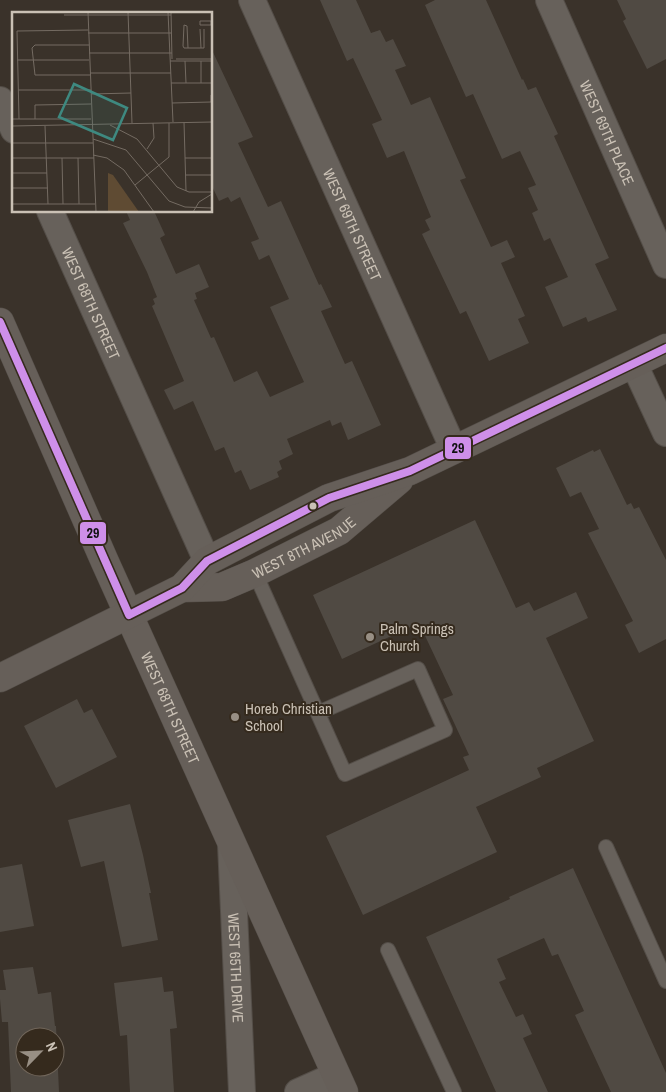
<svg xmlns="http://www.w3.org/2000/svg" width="666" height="1092" viewBox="0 0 666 1092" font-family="'Archivo Narrow',sans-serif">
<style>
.building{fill:#504a43;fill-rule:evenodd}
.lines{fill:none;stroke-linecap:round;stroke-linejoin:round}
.lane-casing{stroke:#544e48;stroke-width:16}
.street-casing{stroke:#544e48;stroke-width:28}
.secondary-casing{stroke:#544e48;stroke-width:29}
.lane{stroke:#67615b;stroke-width:14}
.street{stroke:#67615b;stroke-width:26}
.secondary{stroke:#665f59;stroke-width:28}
.bus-1-casing{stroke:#352a1d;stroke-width:11}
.bus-1{stroke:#ce8fe9;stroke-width:8}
.bus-dot{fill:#cac1b5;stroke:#352a1d;stroke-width:2}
.poi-dot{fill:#988f84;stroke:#352a1d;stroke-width:2}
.labels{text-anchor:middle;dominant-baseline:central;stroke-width:4;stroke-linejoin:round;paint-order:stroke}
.street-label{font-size:15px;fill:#cac1b5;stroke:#352a1d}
.poi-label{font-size:15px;fill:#cac1b5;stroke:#352a1d;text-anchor:start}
.inset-road{fill:none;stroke:#746b62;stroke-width:1}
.view{fill:#3e8980;fill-opacity:0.15;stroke:#3e8980;stroke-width:2.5}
.inset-edge{fill:none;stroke:#cac1b5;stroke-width:2.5}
.line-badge{stroke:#352a1d;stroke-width:2}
.pale-badge-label{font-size:14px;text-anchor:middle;font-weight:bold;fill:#111}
</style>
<rect width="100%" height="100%" fill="#3a322a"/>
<g class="building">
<path d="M320 0H356L371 33 380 30 386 42 393 39 406 66 395 70 411 105 430 97 466 178 460 180 491 247 507 240 515 257 501 263 525 316 518 319 529 343 489 361 466 311 460 314 422 234 430 230 425 220 431 217 404 151 387 158 372 124 382 120 353 58 347 61Z"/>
<path d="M435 0H486L522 80 523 79 528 90 536 87 558 134 554 136 609 258 595 264 617 310 588 322 586 317 563 327 545 287 568 277 550 238 544 241 532 213 538 210 528 188 536 185 520 151 502 159 473 94 466 97 425 5Z"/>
<path d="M617 0H666V59L647 69 623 21 626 19Z"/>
<path d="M211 48 253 137 238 143 268 207 281 201 319 285 321 284 332 307 321 311 345 364 352 361 381 425 348 440 341 422 332 426 330 420 287 439 293 454 279 461 282 469 277 472 279 477 250 490 241 470 235 473 224 447 215 451 193 401 174 410 164 390 184 381 152 306 155 304 153 299 157 297 147 272 123 223 130 220 126 211H154L165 235 160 238 176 274 199 264 209 287 195 293 197 299 194 300 211 338 214 337 234 382 257 371 270 397 304 382 270 307 289 299 269 255 259 260 251 242 259 239 240 197 231 202 228 197 219 201 211 184Z"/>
<path d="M600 449 627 505 631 503 634 509 639 507 666 560V639L639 653 625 625 633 621 588 533 599 529 581 492 570 497 556 468 593 450 594 452Z"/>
<path d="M475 520 516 608 529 602 534 611 576 592 588 618 546 638 594 741 537 768 541 777 476 807 497 852 363 915 326 836 469 770 463 757 469 755 443 699 453 695 419 623 342 659 313 595Z"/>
<path d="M77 699 84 713 92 709 117 757 56 788 24 726Z"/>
<path d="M130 804 143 855 151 893H149L158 940 122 947 104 861 81 867 68 820Z"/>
<path d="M22 864 34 926 0 932V868Z"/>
<path d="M573 868 666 1073V1092H611L575 1015 584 1011 558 954 552 956 544 938 497 959 506 979 499 982 516 1017 523 1014 532 1034 523 1038 548 1092H496L426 937 510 899 509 897Z"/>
<path d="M33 967 38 994 51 992 55 1026H56L59 1092H11L8 1022H2L0 999V990H6L3 970ZM25 1037H55V1067H25Z"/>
<path d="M162 977 164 992 173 991 177 1028 170 1029 174 1092H130L127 1035 120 1036 114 983Z"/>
</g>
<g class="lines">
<defs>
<g id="lane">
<path d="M255 573 345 774 445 730 418 669 318 713"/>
<path d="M606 847 666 981"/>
<path d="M388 950 454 1092"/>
</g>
<g id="street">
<path id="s1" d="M252 0 454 450"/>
<path id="s2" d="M549 0 666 265"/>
<path d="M0 100 14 130"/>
<path id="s3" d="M50 211 207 561"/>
<path d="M634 364 666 433"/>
<path id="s4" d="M231 844 242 1092"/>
<path d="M298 1092 336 1075"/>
</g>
<g id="secondary">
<path id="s5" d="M0 322 105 562 344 1092"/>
<path id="s6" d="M182 588 222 587 255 573 339 531 399 480"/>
<path d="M0 678 182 588 207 561 329 498 410 471 666 348"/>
</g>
</defs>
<use href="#lane" class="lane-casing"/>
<use href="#street" class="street-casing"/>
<use href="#secondary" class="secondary-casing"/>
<use href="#lane" class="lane"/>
<use href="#street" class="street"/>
<use href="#secondary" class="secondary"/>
<defs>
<path id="bus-1" d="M0 322 129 615 182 588 207 561 329 498 410 471 666 348"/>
</defs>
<use href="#bus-1" class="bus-1-casing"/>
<use href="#bus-1" class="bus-1"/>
</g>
<circle class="bus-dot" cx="313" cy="506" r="4.5"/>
<g class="poi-dot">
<circle cx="370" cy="637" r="5"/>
<circle cx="235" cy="717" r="5"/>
</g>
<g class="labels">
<g class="street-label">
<text stroke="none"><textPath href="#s2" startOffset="145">WEST 69TH PLACE</textPath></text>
<text stroke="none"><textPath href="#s1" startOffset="246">WEST 69TH STREET</textPath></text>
<text stroke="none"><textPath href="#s3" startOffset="101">WEST 68TH STREET</textPath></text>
<text stroke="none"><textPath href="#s6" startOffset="131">WEST 8TH AVENUE</textPath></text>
<text stroke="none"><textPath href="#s5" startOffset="422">WEST 68TH STREET</textPath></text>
<text stroke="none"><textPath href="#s4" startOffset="124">WEST 65TH DRIVE</textPath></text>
</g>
<g class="poi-label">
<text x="380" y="628">Palm Springs<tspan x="380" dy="17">Church</tspan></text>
<text x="245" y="708">Horeb Christian<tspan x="245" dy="17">School</tspan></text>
</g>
</g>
<g transform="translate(12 12)">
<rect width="200" height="200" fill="#3a322a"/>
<path d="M96 161 101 163 127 200H96Z" fill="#5f4b33"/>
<path class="inset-road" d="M76 0 84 200M116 0 120 111M156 0 161 110M159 0 160 47M52 3H159M199 13V9H188V13H200M188 17 189 36H192V17M76 21H159M77 33H23L20 36 23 63H78M176 36 175 14 172 13 171 34 172 36H189M77 41H160M164 47H199M5 48H77M158 49H200M173 49 174 71M189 49V71M78 61H159M159 71H200M6 78H79M79 82 119 81M160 91 199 90V83M0 107H79M7 107 5 19 76 18M23 107V93L79 92M172 110 174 179M98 113 125 127 165 175 177 180H200M0 114 200 110M33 114 36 192M81 127 114 138 157 189 173 195 200 196M0 131H81M135 137 142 126 141 111M81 143 95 146 112 158 142 200M0 146H82M50 146 51 192M66 146 67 192M173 146H200M0 161H35M174 163H200M123 173 157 145V111M0 176H36M0 192H83M181 200 187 190 200 182"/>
<path class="view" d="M62 72 115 96 101 128 47 105Z"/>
<rect width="200" height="200" class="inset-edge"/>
</g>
<g class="line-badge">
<rect x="444" y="436" width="28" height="24" rx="5" fill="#ce8fe9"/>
<rect x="79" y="521" width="28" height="24" rx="5" fill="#ce8fe9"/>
</g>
<g class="pale-badge-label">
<text x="458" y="453">29</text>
<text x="93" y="538">29</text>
</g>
<g transform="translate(40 1052) rotate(66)"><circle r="24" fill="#352a1d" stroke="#71665a"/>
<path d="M0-4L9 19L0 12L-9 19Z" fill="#988f84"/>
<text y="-8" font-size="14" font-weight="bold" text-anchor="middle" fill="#cac1b5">N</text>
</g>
</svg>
